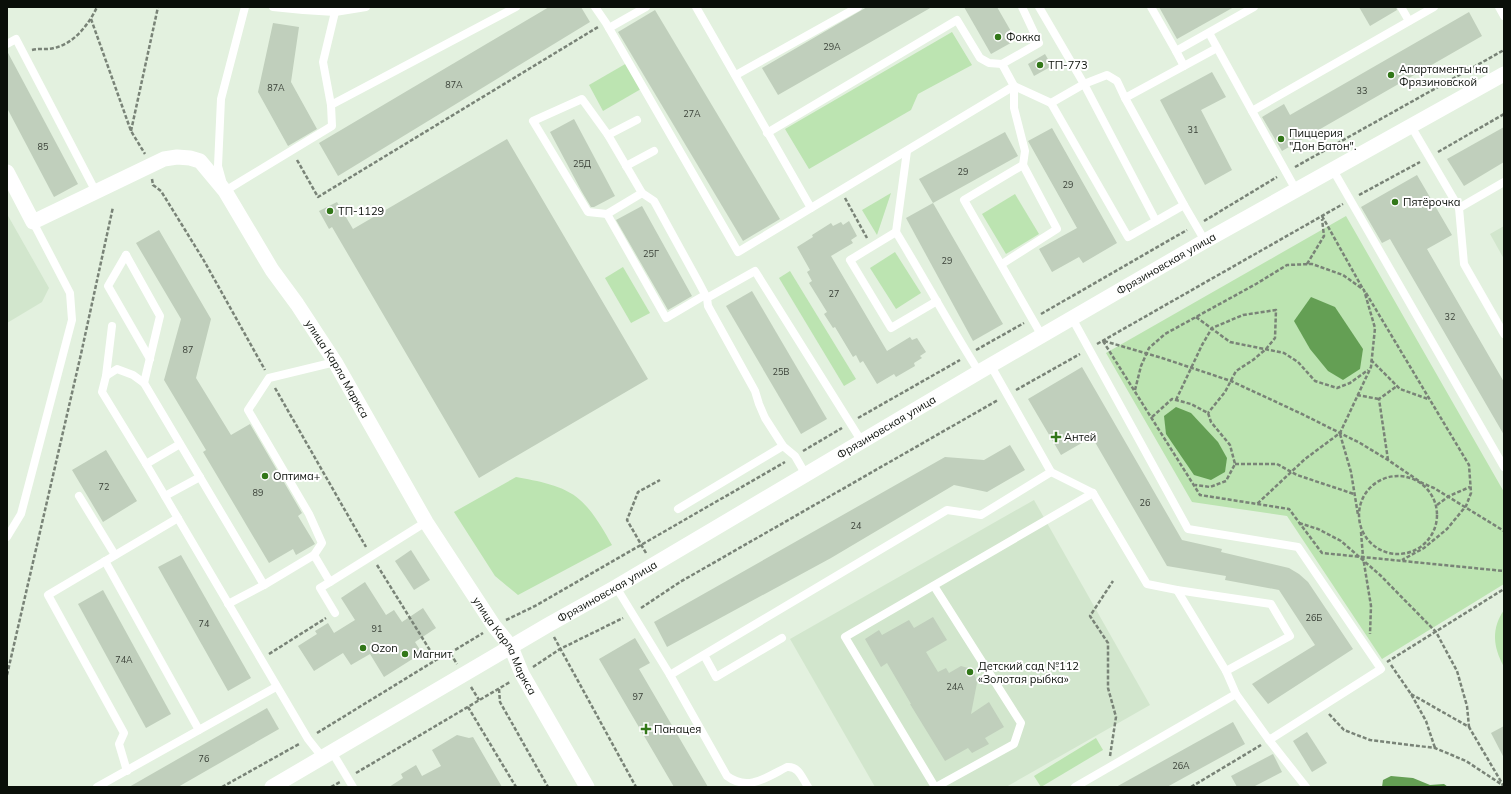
<svg xmlns="http://www.w3.org/2000/svg" width="1511" height="794" viewBox="0 0 1511 794" font-family="Mulish,sans-serif">
<style>
.built{fill:#d2e6cd}
.green{fill:#bce4b1}
.water{fill:#649f54}
.building{fill:#c0cfbc}
.lines{fill:none;stroke-linecap:round;stroke-linejoin:round}
.path{stroke:#798377;stroke-width:2.5;stroke-dasharray:4 2;stroke-linecap:butt}
.lane{stroke:#fff;stroke-width:8}
.street{stroke:#fff;stroke-width:15}
.poi-dot{fill:#327719;stroke:#fff;stroke-width:1.5}
.labels{text-anchor:middle;dominant-baseline:central;stroke-width:4;stroke-linejoin:round;paint-order:stroke}
.number-label{font-size:9px;fill:#383f36}
.poi-label{font-size:11px;fill:#0a0f09;stroke:#fff;text-anchor:start}
.street-label{font-size:11px;fill:#0a0f09;stroke:#fff}
</style>
<rect width="100%" height="100%" fill="#e3f1df"/>
<g class="built">
<path d="M7 214 49 288 42 302 7 323Z"/>
<path d="M1504 226V259L1490 234Z"/>
<path d="M1034 500 1150 705 1006 787H875L790 639Z"/>
</g>
<g class="green">
<path d="M952 32 972 65 918 94 911 110 809 169 785 129Z"/>
<path d="M627 63 641 89 603 111 589 85Z"/>
<path d="M891 193 877 235 862 210Z"/>
<path d="M1015 194 1039 234 1006 254 982 214Z"/>
<path d="M1346 216 1504 492V584L1382 659 1287 516 1192 502 1106 353Z"/>
<path d="M895 252 921 293 896 309 870 268Z"/>
<path d="M623 267 650 313 631 323 605 278Z"/>
<path d="M790 271 856 379 844 386 779 278Z"/>
<path d="M516 477C537 481 564 485 580 500 593 511 604 531 612 545L518 595 495 576 454 512Z"/>
<path d="M1504 610V667C1493 647 1491 629 1504 610Z"/>
<path d="M1096 738 1103 750 1041 787 1034 776Z"/>
</g>
<g class="water">
<path d="M1311 297 1335 307 1363 349 1360 369 1343 380 1328 371 1310 349 1294 321Z"/>
<path d="M1176 407 1191 413 1218 442 1227 458 1225 472 1211 480 1194 475 1166 434 1164 416Z"/>
<path d="M1391 776 1413 778 1430 785 1444 784 1448 787H1382L1383 780Z"/>
</g>
<g class="building">
<path d="M549 7H581L590 22 338 176 319 143Z"/>
<path d="M867 7H932L778 95 762 68Z"/>
<path d="M964 7H997L1016 40 991 54Z"/>
<path d="M1159 7H1234L1177 39Z"/>
<path d="M1359 7H1396L1397 10 1370 26Z"/>
<path d="M655 10 780 219 743 241 618 32Z"/>
<path d="M1469 12 1482 36 1282 151 1262 117 1284 104 1290 115Z"/>
<path d="M273 23 299 27 291 82 317 129 288 146 258 92Z"/>
<path d="M7 51 78 184 54 197 7 108Z"/>
<path d="M1045 54 1052 66 1034 76 1028 64Z"/>
<path d="M1212 72 1226 97 1201 110 1232 170 1205 185 1160 100Z"/>
<path d="M574 119 615 196 594 207H591L582 192 550 132Z"/>
<path d="M1504 127V162L1464 186 1447 159Z"/>
<path d="M1052 128 1117 243 1083 263 1079 257 1052 272 1039 249 1077 228 1028 141Z"/>
<path d="M1005 132 1018 156 933 203 919 179Z"/>
<path d="M507 139 648 379 479 478 332 227 329 229 319 211 337 202 353 229Z"/>
<path d="M1417 175 1452 235 1427 249 1504 382V435L1390 239 1382 243 1361 207Z"/>
<path d="M933 203 1003 324 973 341 906 218Z"/>
<path d="M642 206 692 296 668 310 616 220Z"/>
<path d="M849 221 857 236 851 240 853 243 831 256 887 351 910 337 912 340 917 338 926 352 920 356 922 358 914 363 915 366 896 377 894 374 877 384 863 361 860 363 856 355 853 357 835 327 833 328 824 314 827 312 809 283 812 281 807 272 810 270 797 247 813 237 812 235 831 223 833 226 841 222 843 225Z"/>
<path d="M159 230 211 319 196 378 231 435 250 424 302 513 298 516 315 544 296 555 293 549 269 563 203 452 206 450 164 380 181 319 136 243Z"/>
<path d="M752 291 827 419 801 434 726 306Z"/>
<path d="M1082 367 1182 540 1222 549 1221 552 1289 568 1299 574 1308 582 1353 649 1268 704 1252 684 1315 645 1279 590 1225 580 1226 576 1167 566 1092 437 1061 455 1028 399Z"/>
<path d="M1010 445 1025 470 987 492 954 485 831 558 667 647 654 622 945 457 984 460Z"/>
<path d="M106 450 137 501 103 522 72 470Z"/>
<path d="M411 550 430 580 414 590 395 561Z"/>
<path d="M181 555 251 678 228 691 158 567Z"/>
<path d="M365 582 386 615 394 610 402 622 423 608 436 628 415 642 422 653 384 677 370 654 351 665 343 653 314 671 298 646 317 634 315 631 328 623 334 633 355 620 341 598Z"/>
<path d="M103 590 171 714 146 728 78 604Z"/>
<path d="M933 617 947 640 926 652 938 672 946 668 949 673 961 666 968 668 975 675 977 683 971 714 989 702 1004 727 985 738 989 744 972 753 968 748 945 761 910 704H911L887 663 881 667 865 639 879 630 882 635 909 620 914 628Z"/>
<path d="M635 638 650 663 639 669 708 787H674L599 659Z"/>
<path d="M267 708 279 729 178 787H129Z"/>
<path d="M1233 722 1245 744 1167 787H1116Z"/>
<path d="M1504 726V758L1491 733Z"/>
<path d="M1307 732 1327 763 1312 772 1293 741Z"/>
<path d="M457 735 469 738 473 737 502 787H389L403 778 401 774 416 765 422 776 441 766 432 750Z"/>
<path d="M1273 754 1282 772 1253 787H1237L1231 776Z"/>
</g>
<g class="lines">
<g class="path">
<path d="M91 19 131 131 145 154"/>
<path d="M32 50C40 48 47 50 54 48 74 44 89 24 97 7"/>
<path d="M131 131 158 7"/>
<path d="M1438 152 1504 114"/>
<path d="M297 160 318 197 598 27"/>
<path d="M1295 167 1504 50"/>
<path d="M152 179 153 185 161 191 203 259 265 370"/>
<path d="M1359 195 1420 162"/>
<path d="M845 198 867 238"/>
<path d="M1322 216 1363 289"/>
<path d="M1204 221 1277 177"/>
<path d="M1307 264 1324 236 1322 219"/>
<path d="M1366 293 1469 465 1471 493 1466 506 1447 529 1424 548 1402 560"/>
<path d="M1041 314 1187 230"/>
<path d="M1196 317 1230 342 1284 353 1298 362 1315 381 1337 388 1350 383 1368 370"/>
<path d="M1103 341 1200 495 1289 509 1322 553 1504 571"/>
<path d="M1104 341 1162 358 1231 381 1302 414 1360 443 1388 460 1422 483 1434 488 1504 531"/>
<path d="M1097 344 1343 204"/>
<path d="M976 350 1024 323"/>
<path d="M1371 360 1400 389 1428 399"/>
<path d="M275 388 366 547"/>
<path d="M1016 390 1080 354"/>
<path d="M1135 390 1141 366 1149 348 1165 334 1256 284 1287 265 1312 264 1343 275 1364 290 1375 328 1371 367 1340 433 1305 459 1257 504"/>
<path d="M1357 395 1379 399"/>
<path d="M1176 400 1202 345 1212 328 1243 315 1276 310 1275 338 1266 349 1253 360 1236 371 1225 392 1208 413"/>
<path d="M1152 417 1172 399 1191 404 1208 413 1211 422 1230 445 1235 464 1226 481 1210 487 1195 485"/>
<path d="M858 418 960 360"/>
<path d="M1340 434 1351 472 1358 515"/>
<path d="M803 451 842 428"/>
<path d="M1388 460 1379 399 1397 386"/>
<path d="M1235 464H1277L1297 475 1354 494"/>
<circle cx="1398" cy="515" r="39"/>
<path d="M1437 505 1449 496 1470 487"/>
<path d="M1299 523 1318 529 1341 541 1380 575 1436 632 1457 671 1467 706 1469 727"/>
<path d="M1361 532 1363 557 1371 606 1370 634"/>
<path d="M646 553 627 520 638 492 660 480"/>
<path d="M377 565 436 660"/>
<path d="M641 608 680 582 998 400"/>
<path d="M506 620 535 606 785 462"/>
<path d="M554 637 636 787"/>
<path d="M450 653 483 633"/>
<path d="M269 654 326 618"/>
<path d="M1387 662 1504 589"/>
<path d="M1391 665 1411 694 1426 721 1435 748"/>
<path d="M533 667 560 649 623 618"/>
<path d="M7 675 81 354 113 207"/>
<path d="M471 687 479 700"/>
<path d="M499 689 500 702 548 787"/>
<path d="M1411 694 1469 727 1503 785"/>
<path d="M468 707 516 787"/>
<path d="M1329 714 1344 730 1370 740 1435 748 1466 761 1504 786"/>
<path d="M317 733 436 660 450 653 457 664"/>
<path d="M1110 756 1116 717 1108 688V643L1090 616 1113 581"/>
<path d="M356 773 510 682"/>
<path d="M222 787 299 744"/>
<path d="M331 787 340 782"/>
<path d="M1191 787 1261 745"/>
</g>
<g class="lane">
<path d="M245 7 221 99 218 166 225 191 332 126 331 105 516 7"/>
<path d="M273 7 303 10 335 12 323 62 331 105"/>
<path d="M595 7 606 23 738 252 811 208"/>
<path d="M696 7 811 208 1014 86 1002 64 1039 43 1022 7"/>
<path d="M1039 7 1084 84 1156 221"/>
<path d="M1151 7 1176 51 1254 7"/>
<path d="M1401 7 1409 21"/>
<path d="M1499 7 1504 16"/>
<path d="M335 12 366 7"/>
<path d="M609 28 646 7"/>
<path d="M1209 33 1252 111"/>
<path d="M7 44 16 39 96 192"/>
<path d="M1176 51 1184 66"/>
<path d="M736 75 858 7"/>
<path d="M1125 98 1217 48"/>
<path d="M1051 103 1128 237 1184 205"/>
<path d="M1411 126 1459 208 1504 182"/>
<path d="M767 133 957 20 980 58 989 63 1002 64"/>
<path d="M608 135 637 120"/>
<path d="M626 166 654 151"/>
<path d="M1333 170 1504 467"/>
<path d="M1296 190 1252 111 1434 7"/>
<path d="M642 193 607 214 666 318 705 295"/>
<path d="M1459 208 1464 264 1504 334"/>
<path d="M607 214 588 212 533 121 582 99 608 135 642 193 654 201 698 281 707 298"/>
<path d="M896 232 907 151"/>
<path d="M126 255 160 316 144 383 264 585 228 604"/>
<path d="M126 255 108 286 150 359"/>
<path d="M1002 264 1057 229 1023 165"/>
<path d="M937 301 891 328 850 260 896 232C924 278 950 326 979 372"/>
<path d="M1072 318 1188 529 1298 547 1381 669 1269 740"/>
<path d="M1042 336 964 200 1023 165 1025 151 1014 108V86L1051 103 1084 84 1107 75 1117 81 1125 98 1184 205 1205 241"/>
<path d="M991 366 1051 472 1093 493 1147 584 1177 590 1226 671 1236 694 1269 740 1306 787"/>
<path d="M106 376 112 326"/>
<path d="M144 383 133 375 117 369 106 376 102 392 146 464 308 739 323 758"/>
<path d="M146 464 180 444"/>
<path d="M806 475 795 456 783 446 765 418 759 404 755 391 708 306 707 298 755 271 862 442"/>
<path d="M79 496 115 555"/>
<path d="M165 496 200 477"/>
<path d="M678 509 783 446"/>
<path d="M7 537 21 514 72 320 70 293 33 222"/>
<path d="M314 555 322 543 309 514 248 410 269 378 335 362"/>
<path d="M105 561 199 730"/>
<path d="M330 582 320 588 335 613"/>
<path d="M264 585 314 555 330 582 426 522"/>
<path d="M934 586 1021 723 1014 744 936 787"/>
<path d="M616 587 670 675 727 776C748 792 767 777 787 767 799 766 802 778 808 787"/>
<path d="M1177 590 1271 604 1290 636 1226 671"/>
<path d="M704 655 716 677 782 638"/>
<path d="M670 675 947 510 981 515 1051 472"/>
<path d="M332 752 353 787"/>
<path d="M127 771 119 744 124 733 48 595 178 518"/>
<path d="M97 787 276 687"/>
<path d="M935 787 845 637 1093 493"/>
<path d="M1075 787 1236 694"/>
</g>
<g class="street">
<path id="s1" d="M7 172 33 222 164 159 177 157 190 158 200 161 225 191 272 270 297 304 335 362 426 522 494 626 511 647 522 674 587 787"/>
<path id="s2" d="M272 787 548 625 616 587 979 372 1205 241 1504 74"/>
</g>
</g>
<g class="poi-dot">
<circle cx="998" cy="37" r="4"/>
<circle cx="1040" cy="65" r="4"/>
<circle cx="1391" cy="75" r="4"/>
<circle cx="1281" cy="139" r="4"/>
<circle cx="1395" cy="202" r="4"/>
<circle cx="330" cy="211" r="4"/>
<path d="M1054 431h4v4h4v4h-4v4h-4v-4h-4v-4h4z"/>
<circle cx="265" cy="476" r="4"/>
<circle cx="363" cy="648" r="4"/>
<circle cx="405" cy="654" r="4"/>
<circle cx="970" cy="672" r="4"/>
<path d="M644 723h4v4h4v4h-4v4h-4v-4h-4v-4h4z"/>
</g>
<g class="labels">
<g class="number-label">
<text x="832" y="46">29А</text>
<text x="454" y="84">87А</text>
<text x="276" y="87">87А</text>
<text x="1362" y="90">33</text>
<text x="692" y="113">27А</text>
<text x="1193" y="129">31</text>
<text x="43" y="146">85</text>
<text x="582" y="163">25Д</text>
<text x="963" y="171">29</text>
<text x="1068" y="184">29</text>
<text x="651" y="253">25Г</text>
<text x="947" y="260">29</text>
<text x="834" y="293">27</text>
<text x="1450" y="316">32</text>
<text x="188" y="349">87</text>
<text x="781" y="371">25В</text>
<text x="104" y="486">72</text>
<text x="258" y="492">89</text>
<text x="1145" y="502">26</text>
<text x="856" y="525">24</text>
<text x="1314" y="617">26Б</text>
<text x="204" y="623">74</text>
<text x="377" y="628">91</text>
<text x="124" y="659">74А</text>
<text x="955" y="686">24А</text>
<text x="638" y="696">97</text>
<text x="204" y="758">76</text>
<text x="1181" y="765">26А</text>
</g>
<g class="poi-label">
<text x="1006" y="37">Фокка</text>
<text x="1048" y="65">ТП-773</text>
<text x="1399" y="69">Апартаменты на<tspan x="1399" dy="13">Фрязиновской</tspan></text>
<text x="1289" y="133">Пиццерия<tspan x="1289" dy="13">"Дон Батон".</tspan></text>
<text x="1403" y="202">Пятёрочка</text>
<text x="338" y="211">ТП-1129</text>
<text x="1064" y="437">Антей</text>
<text x="273" y="476">Оптима+</text>
<text x="371" y="648">Ozon</text>
<text x="413" y="654">Магнит</text>
<text x="978" y="666">Детский сад №112<tspan x="978" dy="13">«Золотая рыбка»</tspan></text>
<text x="654" y="729">Панацея</text>
</g>
<g class="street-label">
<text stroke="none"><textPath href="#s2" startOffset="1036">Фрязиновская улица</textPath></text>
<text stroke="none"><textPath href="#s1" startOffset="488">улица Карла Маркса</textPath></text>
<text stroke="none"><textPath href="#s2" startOffset="712">Фрязиновская улица</textPath></text>
<text stroke="none"><textPath href="#s2" startOffset="388">Фрязиновская улица</textPath></text>
<text stroke="none"><textPath href="#s1" startOffset="812">улица Карла Маркса</textPath></text>
</g>
</g>
<rect width="1511" height="794" fill="none" stroke="#0a0f09" stroke-width="16"/>
</svg>
